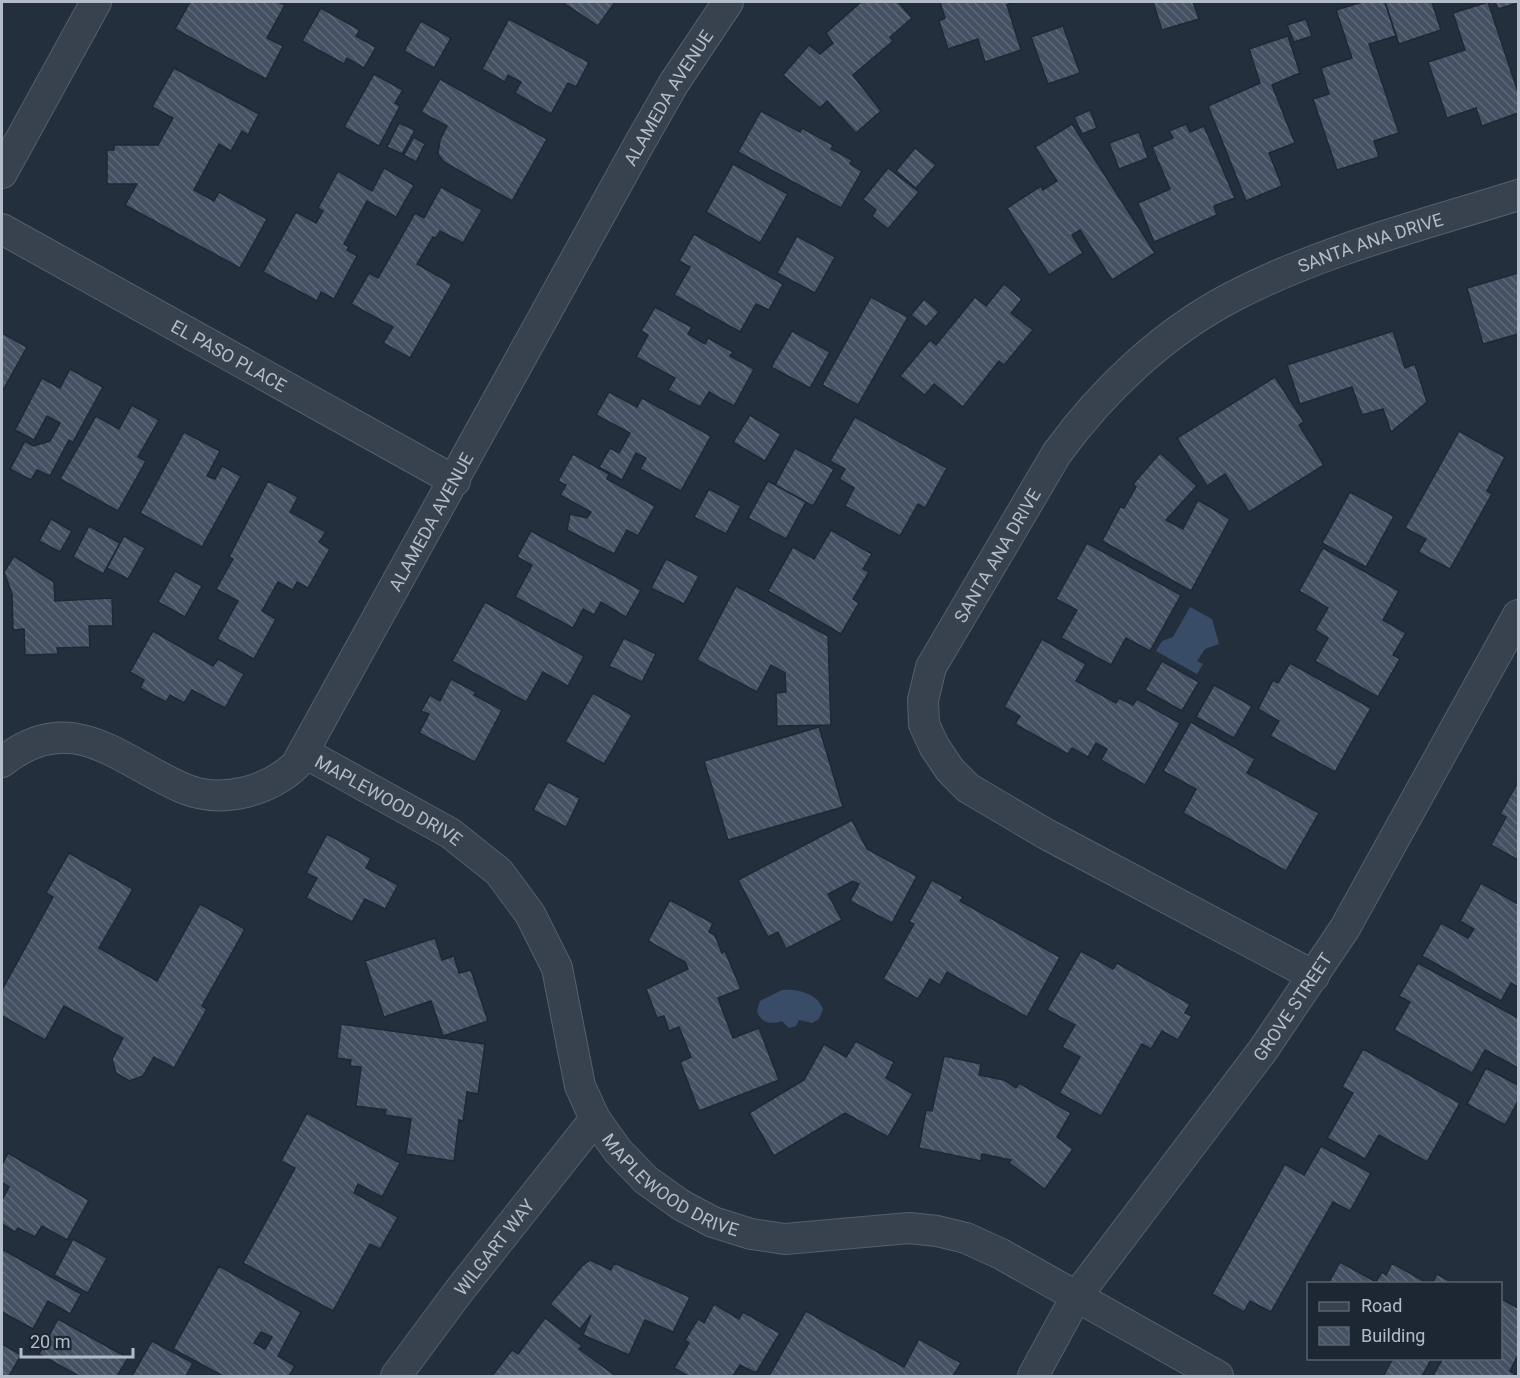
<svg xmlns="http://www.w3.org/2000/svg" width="1520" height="1378" viewBox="0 0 1520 1378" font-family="Roboto,sans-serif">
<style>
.water{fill:#394c67}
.building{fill:url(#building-back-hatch);stroke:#1f2835;stroke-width:1.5;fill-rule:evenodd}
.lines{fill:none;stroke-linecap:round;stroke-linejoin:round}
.minor-casing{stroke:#565f6c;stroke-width:32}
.minor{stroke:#38414e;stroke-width:30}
.labels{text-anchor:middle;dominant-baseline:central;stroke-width:4.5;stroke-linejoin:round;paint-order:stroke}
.street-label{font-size:18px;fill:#b4bcc9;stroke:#1d2633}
</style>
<defs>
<pattern id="building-back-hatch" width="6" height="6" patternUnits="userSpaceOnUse" patternTransform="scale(1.5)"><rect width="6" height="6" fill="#455162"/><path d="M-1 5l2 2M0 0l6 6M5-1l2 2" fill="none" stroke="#5d6877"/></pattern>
</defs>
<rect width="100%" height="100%" fill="#242f3e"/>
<g class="water">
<path d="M1190 607 1212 619 1219 644 1205 649 1197 661 1203 664 1197 674 1156 651 1162 641 1173 637Z"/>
<path d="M782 990C797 989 817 993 823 1009L819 1019 812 1023 799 1020 796 1026 789 1028 782 1021C771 1025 761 1023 757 1011L760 1001Z"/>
</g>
<g class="building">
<path d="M190 2H278L285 5 267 38 283 46 266 79 175 29Z"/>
<path d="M562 2H615L598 26Z"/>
<path d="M861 2H898L912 18 890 37 893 41 853 75 881 111 856 133 827 101 820 108 783 75 809 45 820 54 833 43 826 33Z"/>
<path d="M940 2H1012L1007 5 1021 50 985 62 978 39 948 49 939 21 945 18Z"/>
<path d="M1153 2H1193L1199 19 1162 30Z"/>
<path d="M1362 2H1385L1396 36 1369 44 1399 133 1374 141 1379 157 1337 170 1313 99 1329 94 1321 68 1352 58 1336 10Z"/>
<path d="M1385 2H1432L1441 30 1399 44Z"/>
<path d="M1488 2 1518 92V113L1482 126 1476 108 1447 118 1428 62 1465 50 1453 13Z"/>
<path d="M1495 2H1518V3L1498 9Z"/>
<path d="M321 8 360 30 356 36 376 47 364 68 347 58 344 64 302 41Z"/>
<path d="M509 19 589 62 576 87 568 83 551 114 515 93 521 82 508 75 505 82 482 69Z"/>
<path d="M1306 19 1312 36 1294 42 1287 25Z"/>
<path d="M421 21 451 38 434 68 404 51Z"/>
<path d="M1063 26 1080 73 1048 84 1031 37Z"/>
<path d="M1288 36 1300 73 1272 85 1295 143 1269 153 1282 186 1246 201 1208 106 1260 83 1249 49Z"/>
<path d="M174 68 259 114 248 135 242 131 231 151 219 144 194 190 214 201 219 192 267 219 240 268 125 205 137 184H107V150H114V145H158L173 118 152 107Z"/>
<path d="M374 74 403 90 395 103 400 106 379 146 344 127Z"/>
<path d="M440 79 547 139 512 201 444 162 438 154 440 140 447 126 421 112Z"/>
<path d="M1090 110 1097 128 1082 134 1074 117Z"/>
<path d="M761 111 800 132 802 128 833 145 831 149 852 160 850 164 862 171 841 208 738 152Z"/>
<path d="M399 123 415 130 402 154 387 147Z"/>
<path d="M1072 124 1155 253 1112 280 1080 230 1072 235 1083 253 1049 275 1007 208 1041 186 1043 190 1057 181 1035 147Z"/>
<path d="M1186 124 1190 132 1204 126 1235 198 1214 206 1217 215 1154 242 1138 203 1170 189 1152 147 1173 138 1169 131Z"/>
<path d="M1139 132 1148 158 1119 169 1109 143Z"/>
<path d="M414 137 425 144 416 162 404 155Z"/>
<path d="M915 148 936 165 916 188 896 171Z"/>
<path d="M733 164 788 194 760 243 706 212Z"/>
<path d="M384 168 414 185 396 217 367 201 344 244 349 247 347 250 357 256 334 299 321 292 317 301 263 272 296 212 316 223 323 211 318 208 338 171 372 191Z"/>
<path d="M888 168 919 192 888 229 872 216 876 210 863 199Z"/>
<path d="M441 187 482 210 463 243 440 231 436 238 433 237 417 264 452 284 410 358 383 343 393 327 351 304 369 273 378 278 415 213 424 218Z"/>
<path d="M694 234 783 284 769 310 756 304 740 332 674 295 690 267 679 261Z"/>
<path d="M797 236 835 257 815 293 777 273Z"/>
<path d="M1518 273V334L1483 344 1467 288Z"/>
<path d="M1004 284 1022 299 1011 313 1033 330 1004 365 999 361 963 407 934 384 925 395 900 376 930 340 936 345 975 297 986 306Z"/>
<path d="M871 297 908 317 858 405 822 385Z"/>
<path d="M924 299 939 312 926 327 911 315Z"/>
<path d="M655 307 692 327 688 334 705 344 708 338 733 352 730 356 754 369 734 406 709 392 700 407 668 390 675 378 636 357 648 335 641 331Z"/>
<path d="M792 331 830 352 810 388 771 367Z"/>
<path d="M1393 331 1405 368 1415 364 1427 402 1391 432 1383 409 1362 415 1352 387 1300 404 1287 365Z"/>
<path d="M2 333 27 347 2 392Z"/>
<path d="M70 369 103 387 73 442 69 440 50 476 37 470 31 480 10 469 25 441 33 446 50 441 60 423 47 416 34 440 15 430 42 378 60 388Z"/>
<path d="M1275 377 1304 422 1299 425 1324 465 1249 512 1225 474 1207 486 1177 438Z"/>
<path d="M609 392 637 407 642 398 711 436 681 491 640 469 646 458 636 453 622 480 599 467 610 448 619 453 630 433 596 415Z"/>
<path d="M132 405 159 420 138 457 146 461 118 511 60 479 96 416 119 429Z"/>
<path d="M750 415 781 434 765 461 733 442Z"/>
<path d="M855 417 947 468 925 508 918 504 900 536 845 506 854 488 839 479 845 469 830 461Z"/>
<path d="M1459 431 1505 457 1487 491 1492 494 1450 569 1418 552 1426 539 1405 528Z"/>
<path d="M184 432 220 451 207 476 215 479 222 466 241 476 202 547 140 513Z"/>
<path d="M795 448 834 469 813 506 775 485Z"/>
<path d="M1160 453 1197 486 1166 520 1183 529 1198 500 1230 519 1191 591 1102 541 1120 507 1124 508 1136 487 1133 484Z"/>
<path d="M573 454 609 474 607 479 655 506 638 536 627 530 614 554 567 530 570 514 587 518 591 512 560 495 566 485 558 481Z"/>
<path d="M268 481 298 497 290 512 326 532 319 542 330 549 308 588 297 582 293 590 278 582 262 611 276 619 254 659 217 639 238 601 216 589 233 559 229 557Z"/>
<path d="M768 481 806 502 786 539 748 518Z"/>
<path d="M709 489 741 506 726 534 694 517Z"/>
<path d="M1350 492 1394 516 1366 567 1322 543Z"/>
<path d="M51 519 72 531 60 552 39 541Z"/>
<path d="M89 526 120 543 103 574 73 557Z"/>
<path d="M831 530 872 554 863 569 869 572 853 599 859 603 841 634 768 591 793 547 814 559Z"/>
<path d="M531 531 641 590 626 617 601 602 594 615 583 609 573 628 515 597 532 565 517 557Z"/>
<path d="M124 536 145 548 128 579 107 568Z"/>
<path d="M1087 543 1181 595 1150 651 1126 638 1111 665 1061 638 1077 610 1056 599Z"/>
<path d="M1323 548 1399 591 1383 620 1406 633 1393 655 1400 659 1378 697 1315 661 1328 638 1315 630 1328 608 1299 591Z"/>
<path d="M14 556 54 582 55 601 112 598 113 626H89L90 647 57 648 58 654 25 655 24 629 13 630 12 594 4 572Z"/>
<path d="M666 559 699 576 684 604 651 588Z"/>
<path d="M175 571 202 586 185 617 158 602Z"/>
<path d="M736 586 828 636 831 725 777 726 776 693 786 692 785 673 771 665 757 692 697 660Z"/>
<path d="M485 602 584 656 568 686 543 672 526 702 452 661Z"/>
<path d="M153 631 213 666 218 659 244 674 225 708 192 690 184 703 170 695 166 702 140 688 144 680 130 672Z"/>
<path d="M624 638 656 654 642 682 609 666Z"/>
<path d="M1042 639 1086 664 1076 681 1116 703 1119 698 1133 705 1137 699 1180 723 1145 785 1101 760 1107 749 1096 743 1088 757 1072 748 1068 754 1015 724 1020 716 1004 707Z"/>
<path d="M1162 661 1199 682 1182 711 1145 690Z"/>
<path d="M1290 663 1371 708 1335 772 1270 736 1279 721 1258 709 1273 680 1278 683Z"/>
<path d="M451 679 476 692 474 695 502 710 475 762 419 733 429 714 421 711 430 695 440 701Z"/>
<path d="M1214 685 1252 706 1234 738 1196 717Z"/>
<path d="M593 693 632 715 604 764 565 742Z"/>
<path d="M1191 722 1255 759 1247 773 1319 813 1286 871 1183 813 1196 789 1163 771Z"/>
<path d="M819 727 843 807 728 840 704 761Z"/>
<path d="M548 782 580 798 566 827 533 810Z"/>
<path d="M1517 784 1518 785V860L1491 845 1506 817 1500 814Z"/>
<path d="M852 820 867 849 917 876 892 923 850 901 859 884 853 881 828 894 842 920 786 949 778 932 768 937 738 880Z"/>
<path d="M327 834 371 858 366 868 398 885 385 909 365 899 352 922 306 898 317 878 306 873Z"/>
<path d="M69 853 133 889 99 948 157 981 200 904 245 929 202 1006 207 1009 174 1068 154 1057 143 1076 129 1081 116 1073 112 1059 123 1038 64 1006 45 1040 2 1016V990L53 897 46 893Z"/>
<path d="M932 880 963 897 960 901 1060 957 1027 1017 947 972 940 985 930 979 918 999 883 979 914 924 909 922Z"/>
<path d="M1481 883 1518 904V987L1511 983 1501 1001 1422 956 1441 923 1468 938 1474 929 1460 921Z"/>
<path d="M670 900 713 923 709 932 715 935 722 953 725 951 741 989 718 998 733 1038 759 1028 779 1080 699 1111 680 1062 691 1057 679 1027 669 1031 664 1016 657 1018 646 989 688 969 685 962 648 941Z"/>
<path d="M435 938 442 960 454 956 459 973 471 970 488 1021 443 1036 431 1001 384 1017 365 961Z"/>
<path d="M1081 951 1113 969 1117 963 1190 1004 1185 1013 1192 1016 1178 1040 1162 1031 1151 1049 1142 1044 1101 1116 1059 1093 1080 1057 1062 1047 1075 1025 1047 1010Z"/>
<path d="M1418 963 1518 1018V1068L1485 1050 1472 1073 1394 1030 1410 1002 1399 996Z"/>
<path d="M341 1024 485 1044 478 1094 467 1092 463 1121 459 1120 454 1161 406 1154 411 1119 385 1115 386 1110 356 1106 361 1067 350 1066 351 1060 337 1058Z"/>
<path d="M856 1041 894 1062 886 1078 913 1094 888 1137 845 1113 774 1156 749 1113 804 1080 824 1044 846 1057Z"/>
<path d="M1363 1049 1460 1103 1427 1162 1379 1135 1365 1159 1327 1138 1353 1093 1342 1087Z"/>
<path d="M944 1056 981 1064 979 1075 1004 1080 1016 1088 1019 1083 1071 1113 1057 1137 1073 1149 1045 1189 1009 1163 1011 1160 982 1154 981 1161 919 1148 926 1110 932 1111Z"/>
<path d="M1486 1068 1518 1085V1101L1505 1125 1467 1104Z"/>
<path d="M307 1113 400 1163 382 1197 358 1184 354 1193 398 1217 380 1249 370 1244 333 1311 243 1263 295 1168 281 1161Z"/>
<path d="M1321 1146 1371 1173 1350 1211 1333 1202 1271 1312 1250 1301 1244 1312 1212 1294 1285 1164 1304 1175Z"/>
<path d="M8 1153 89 1200 67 1240 42 1226 35 1237 18 1228 15 1232 2 1224V1200L9 1187 2 1182V1165Z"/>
<path d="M73 1239 107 1258 88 1293 54 1275Z"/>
<path d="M2 1249 81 1294 70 1314 48 1301 33 1329 2 1312Z"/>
<path d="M590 1260 611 1270 614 1263 690 1297 673 1332 645 1320 629 1355 583 1335 591 1315 580 1329 550 1304 582 1266Z"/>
<path d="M1340 1262 1376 1282 1382 1272 1386 1275 1392 1263 1429 1284H1328Z"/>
<path d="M219 1266 301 1312 278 1356 295 1366 289 1376H223L173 1349ZM261 1332 272 1337 265 1349 254 1343Z"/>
<path d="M1437 1274 1455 1284H1432Z"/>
<path d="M1500 1298 1518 1308V1355L1510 1371 1518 1376H1433L1443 1358H1500Z"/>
<path d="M714 1304 739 1319 743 1312 780 1333 756 1373 740 1365 733 1376H688L674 1368 689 1343 685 1340 698 1319 704 1323Z"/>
<path d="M806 1311 904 1367 919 1339 961 1363 953 1376H769Z"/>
<path d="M545 1318 582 1346 579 1349 616 1376H492L512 1350 518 1354Z"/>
<path d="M58 1319 128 1358 117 1376H79L39 1354Z"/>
<path d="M152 1341 193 1363 186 1376H132Z"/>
<path d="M2 1344 21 1355 9 1376H2Z"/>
<path d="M1393 1358H1432L1422 1376H1386L1384 1375Z"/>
</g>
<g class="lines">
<defs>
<g id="minor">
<path d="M2 173 96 2"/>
<path id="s1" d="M2 229 455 481"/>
<path id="s2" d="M305 753 450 833 499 872 530 914 557 968 580 1086 595 1119 618 1151 646 1180 681 1205 713 1222 751 1234 785 1239 909 1228 937 1231 966 1238 1001 1254 1218 1376"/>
<path id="s3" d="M2 762C73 705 120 762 185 789 223 804 268 791 296 765L638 146 674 83 728 2"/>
<path id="s4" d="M1314 976 1046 834 968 788 950 770 934 746 924 724 923 700 931 667 1057 453C1103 390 1163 333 1232 297 1322 250 1423 225 1518 195"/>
<path id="s5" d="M396 1376 459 1291 595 1119"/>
<path id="s6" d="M1033 1376 1076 1297 1263 1050 1345 928 1518 615"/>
</g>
</defs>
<use href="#minor" class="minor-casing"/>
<use href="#minor" class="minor"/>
</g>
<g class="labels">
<g class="street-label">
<text stroke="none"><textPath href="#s3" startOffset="1084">ALAMEDA AVENUE</textPath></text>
<text stroke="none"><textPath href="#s4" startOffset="1164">SANTA ANA DRIVE</textPath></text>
<text stroke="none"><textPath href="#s1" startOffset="260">EL PASO PLACE</textPath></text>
<text stroke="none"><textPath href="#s3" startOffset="598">ALAMEDA AVENUE</textPath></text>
<text stroke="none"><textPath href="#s4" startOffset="660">SANTA ANA DRIVE</textPath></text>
<text stroke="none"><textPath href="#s2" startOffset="96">MAPLEWOOD DRIVE</textPath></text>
<text stroke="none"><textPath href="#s6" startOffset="452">GROVE STREET</textPath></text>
<text stroke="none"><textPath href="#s2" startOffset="600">MAPLEWOOD DRIVE</textPath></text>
<text stroke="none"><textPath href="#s5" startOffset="162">WILGART WAY</textPath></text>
</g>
</g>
<rect width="1520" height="1378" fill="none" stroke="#b4bcc9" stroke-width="6"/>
<rect x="1307" y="1282" width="195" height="78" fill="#1d2633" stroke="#59626f" stroke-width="1.5"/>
<rect x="1319" y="1302" width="30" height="9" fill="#38414e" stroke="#59626f" stroke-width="1.5"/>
<text x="1361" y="1312" font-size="18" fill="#b4bcc9">Road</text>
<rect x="1319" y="1327" width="30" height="18" fill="url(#building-back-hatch)" stroke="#59626f" stroke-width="1.5"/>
<text x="1361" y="1342" font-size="18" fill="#b4bcc9">Building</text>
<path d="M21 1348v9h112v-9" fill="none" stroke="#b4bcc9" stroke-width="3"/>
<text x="30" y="1348" font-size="18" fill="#b4bcc9" stroke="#1d2633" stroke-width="4.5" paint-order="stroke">20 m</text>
</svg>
